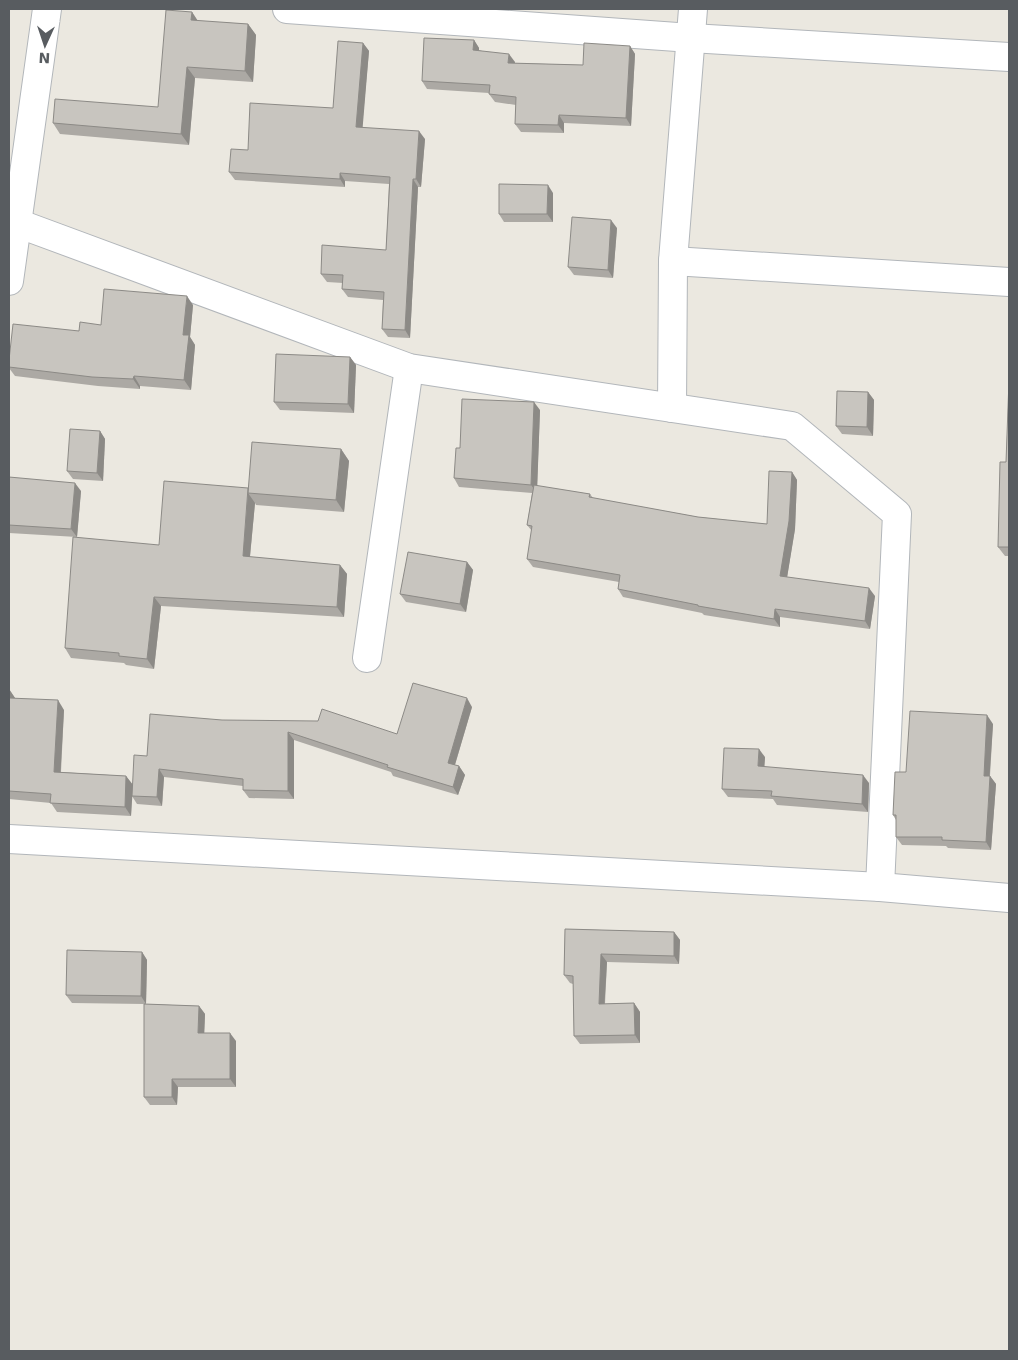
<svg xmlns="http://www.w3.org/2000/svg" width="1018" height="1360" viewBox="0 0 1018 1360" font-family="'DejaVu Sans',sans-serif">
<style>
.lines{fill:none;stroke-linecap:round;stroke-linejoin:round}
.minor-casing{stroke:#b2b6ba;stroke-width:30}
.minor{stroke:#fff;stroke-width:28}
.wall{fill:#aca9a4}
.shaded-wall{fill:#8c8a86}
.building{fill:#c8c5bf;stroke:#8c8a86}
</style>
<rect width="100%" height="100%" fill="#ebe8e0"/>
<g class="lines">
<defs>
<g id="minor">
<path d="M287 9 691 38 1009 57"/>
<path d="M17 223 409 368 792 426 897 514 880 887"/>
<path d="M673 261 1009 282"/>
<path d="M9 281 47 9"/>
<path d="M672 408 673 261 693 9"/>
<path d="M367 658 409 368"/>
<path d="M9 839 880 887 1009 898"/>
</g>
</defs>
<use href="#minor" class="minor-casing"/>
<use href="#minor" class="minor"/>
</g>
<g class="wall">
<path d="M192 12 198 21 248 24 256 35 253 82 195 78 189 145 60 134 53 123 158 107Z"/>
<path d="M474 40 479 48V50L515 62 514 63 583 65 630 46 635 54 631 126 564 123V133L521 132 515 124 516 105 495 102 489 94V93L427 89 422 81Z"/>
<path d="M363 43 369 51 362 127 425 139 421 187H418L410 338 388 337 382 329 383 300 348 297 342 289 343 283 327 282 321 274 386 250 389 184 345 181V187L235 180 229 172 248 150 333 108Z"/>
<path d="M553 193V222H504L499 214Z"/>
<path d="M617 228 613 278 574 275 568 267Z"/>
<path d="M193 305 190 337 195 345 191 390 140 386V389L98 386 15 376 9 368V360L79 331 101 325Z"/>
<path d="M350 357 356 365 354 413 280 410 274 402Z"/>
<path d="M1009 380V556H1005L998 547 1006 462Z"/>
<path d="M868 392 874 400 873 436 842 434 836 426Z"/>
<path d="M540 410 537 486 590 494 593 498 698 517 767 524 792 472 797 480 795 529 787 577 875 596 870 629 780 617V627L704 615 702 613 623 597 618 589 619 582 533 567 527 559 532 531 527 525 532 493 459 487 454 478 460 448Z"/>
<path d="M100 431 105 439 103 481 73 479 67 471Z"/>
<path d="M341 449 349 461 344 512 256 505 255 503 250 557 340 565 347 574 344 617 161 606 154 669 126 665 124 663 71 658 65 648 159 545 248 488Z"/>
<path d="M9 477 81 491 77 537 9 533Z"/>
<path d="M467 562 473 570 466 612 406 602 400 594Z"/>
<path d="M9 689 15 698 64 710 61 772 126 776 132 784 147 756 222 720 397 734 472 707 455 765 459 766 465 775 458 795 393 776 391 772 294 740V799L249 798 243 790V786L164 777 162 806 137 804 132 796 131 816 57 812 51 803 9 799Z"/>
<path d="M993 724 990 776 996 784 991 850 948 848 946 846 902 845 896 837V820L893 815 906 772Z"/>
<path d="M765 757 764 767 869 783 868 812 777 805 773 799 728 797 722 789Z"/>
<path d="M565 929 674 932 680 940 679 964 607 962 605 1004 634 1003 640 1012V1043L580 1044 574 1036 573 984 570 983 564 975Z"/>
<path d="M142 952 147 960 146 1004 199 1006 205 1014 204 1033 236 1041V1087H178L177 1105H150L144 1097V1004L72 1003 66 995Z"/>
</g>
<g class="shaded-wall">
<path d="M192 12 199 23 191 20Z"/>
<path d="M248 24 256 35 253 82 245 71Z"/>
<path d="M474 40 479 48V58L473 50Z"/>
<path d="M363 43 369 51 362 135 356 127Z"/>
<path d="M630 46 635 54 631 126 626 118Z"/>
<path d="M509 54 515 62 514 71 508 63Z"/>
<path d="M187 67 195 78 189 145 181 134Z"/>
<path d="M559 115 564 123V133L558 125Z"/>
<path d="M419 131 425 139 421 187 416 179Z"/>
<path d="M340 173 345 181V187L340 179Z"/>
<path d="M413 179 418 187 410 338 405 330Z"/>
<path d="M548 185 553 193V222L547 214Z"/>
<path d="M611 220 617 228 613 278 608 270Z"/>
<path d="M187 296 193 305 190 337 195 345 191 390 184 380 183 335Z"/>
<path d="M350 357 356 365 354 413 348 404Z"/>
<path d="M134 376 140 386V389L133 379Z"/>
<path d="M868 392 874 400 873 436 867 427Z"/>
<path d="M534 402 540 410 537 493 531 485Z"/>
<path d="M100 431 105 439 103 481 97 473Z"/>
<path d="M341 449 349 461 344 512 336 500Z"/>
<path d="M792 472 797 480 795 529 786 584 780 576Z"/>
<path d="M75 483 81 491 77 537 71 529Z"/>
<path d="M248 493 255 503 249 566 243 556Z"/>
<path d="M467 562 473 570 466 612 460 604Z"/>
<path d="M340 565 347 574 344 617 337 607Z"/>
<path d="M869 588 875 596 870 629 865 621Z"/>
<path d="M154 597 161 606 154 669 147 659Z"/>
<path d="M775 609 780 617V627L774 619Z"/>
<path d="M9 689 15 698H9Z"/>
<path d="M467 698 472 707 453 771 448 763Z"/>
<path d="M58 700 64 710 60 781 54 772Z"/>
<path d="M987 715 993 724 989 784 984 776Z"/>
<path d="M288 732 294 740V799L288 791Z"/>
<path d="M759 749 765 757 764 774 758 766Z"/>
<path d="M459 766 465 775 458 795 453 787Z"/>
<path d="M159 769 164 777 162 806 157 797Z"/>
<path d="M863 775 869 783 868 812 862 804Z"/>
<path d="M126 776 133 785 131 816 125 807Z"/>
<path d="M990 776 996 784 991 850 986 842Z"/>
<path d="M674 932 680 940 679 964 674 956Z"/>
<path d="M142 952 147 960 146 1004 141 996Z"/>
<path d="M601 954 607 962 604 1012 599 1004Z"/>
<path d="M634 1003 640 1012V1043L635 1035Z"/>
<path d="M199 1006 205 1014 204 1041 198 1033Z"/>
<path d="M230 1033 236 1041V1087L230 1079Z"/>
<path d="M172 1079 178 1087 177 1105 172 1097Z"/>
</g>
<g class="building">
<path d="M166 10 192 12 191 20 248 24 245 71 187 67 181 134 53 123 55 99 158 107Z"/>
<path d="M424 38 474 40 473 50 509 54 508 63 583 65 584 43 630 46 626 118 559 115 558 125 515 124 516 97 489 94 490 85 422 81Z"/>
<path d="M338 41 363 43 356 127 419 131 416 179H413L405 330 382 329 384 292 342 289 343 275 321 274 322 245 386 250 390 177 340 173V179L229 172 231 149 248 150 250 103 333 108Z"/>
<path d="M499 184 548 185 547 214H499Z"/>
<path d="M572 217 611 220 608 270 568 267Z"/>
<path d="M104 289 187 296 183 335H189L184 380 134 376 133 379 92 377 9 367V360L13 324 79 331 80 322 101 325Z"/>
<path d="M276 354 350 357 348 404 274 402Z"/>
<path d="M1009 380V547H998L1000 462H1006Z"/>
<path d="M837 391 868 392 867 427 836 426Z"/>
<path d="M462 399 534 402 531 485 454 478 456 448H460Z"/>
<path d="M70 429 100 431 97 473 67 471Z"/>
<path d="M252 442 341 449 336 500 248 493Z"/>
<path d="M769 471 792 472 789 521 780 576 869 588 865 621 775 609 774 619 698 606V605L618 589 620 575 527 559 532 526 527 525 534 485 590 494 589 497 698 517 767 524Z"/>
<path d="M9 477 75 483 71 529 9 525Z"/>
<path d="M164 481 248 488 243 556 340 565 337 607 154 597 147 659 119 656V653L65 648 73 537 159 545Z"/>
<path d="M408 552 467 562 460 604 400 594Z"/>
<path d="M413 683 467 698 448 763 459 766 453 787 387 767 388 765 288 732V791L243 790V779L159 769 157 797 132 796 134 755 147 756 150 714 222 720 318 721 322 709 397 734Z"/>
<path d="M9 698 58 700 54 772 126 776 125 807 50 803 51 794 9 791Z"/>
<path d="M910 711 987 715 984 776H990L986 842 942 840V837H896V815H893L895 772H906Z"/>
<path d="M724 748 759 749 758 766 863 775 862 804 771 796 772 791 722 789Z"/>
<path d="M565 929 674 932V956L601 954 599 1004 634 1003 635 1035 574 1036 573 976 564 975Z"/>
<path d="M67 950 142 952 141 996 66 995Z"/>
<path d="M144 1004 199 1006 198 1033H230V1079H172V1097H144Z"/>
</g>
<rect width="1018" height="1360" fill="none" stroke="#585c60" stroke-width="20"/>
<g transform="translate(45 45) rotate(183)" stroke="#ffffff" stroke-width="4" paint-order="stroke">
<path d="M0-4L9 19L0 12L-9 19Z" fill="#585c60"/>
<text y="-8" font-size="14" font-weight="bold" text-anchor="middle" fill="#585c60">N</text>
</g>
</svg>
